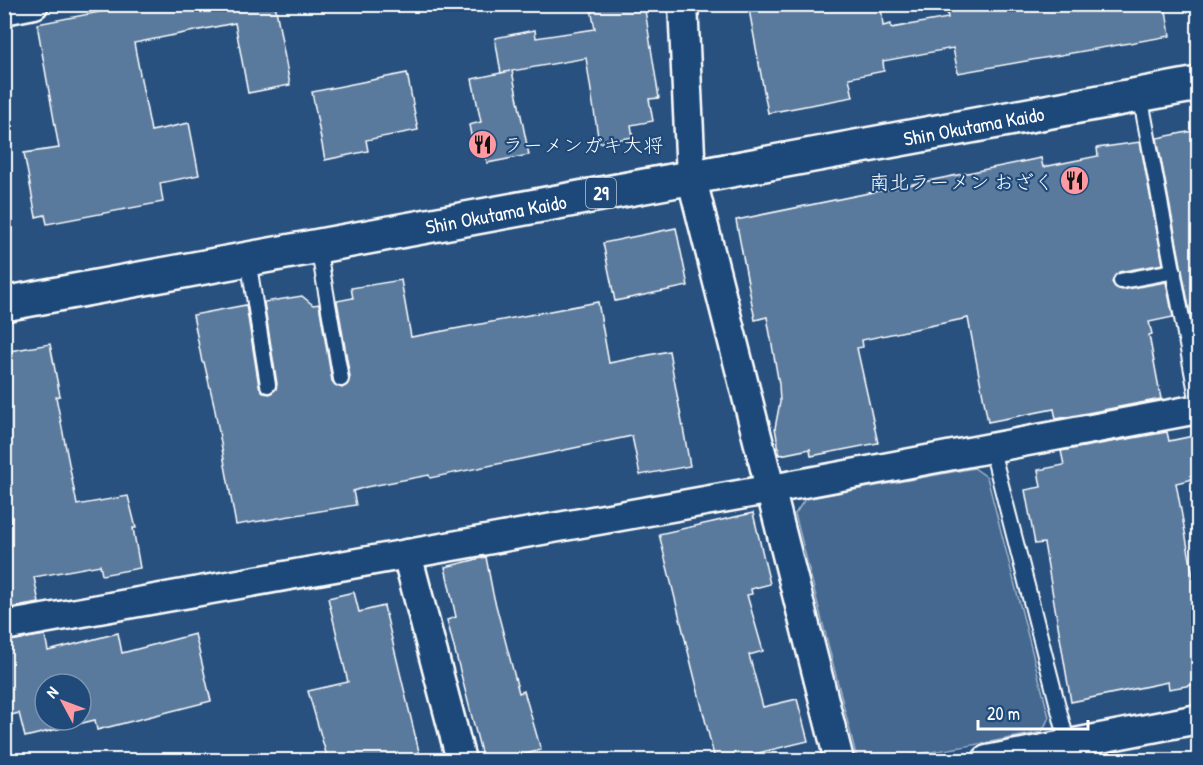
<svg xmlns="http://www.w3.org/2000/svg" width="1203" height="765" viewBox="0 0 1203 765" font-family="'Patrick Hand','Klee One',sans-serif">
<style>
.green{fill:#446890;stroke:#a2b4c8;stroke-width:1.5}
.building{fill:#5a7a9d;stroke:#fff;stroke-width:1.5;fill-rule:evenodd}
.lines{fill:none;stroke-linecap:round;stroke-linejoin:round}
.lane-casing{stroke:#fff;stroke-width:18}
.street-casing{stroke:#fff;stroke-width:33}
.primary-casing{stroke:#fff;stroke-width:38}
.lane{stroke:#1f4a7a;stroke-width:14}
.street{stroke:#1f4a7a;stroke-width:28}
.primary{stroke:#1f4a7a;stroke-width:33}
.labels{text-anchor:middle;dominant-baseline:central;stroke-width:4.5;stroke-linejoin:round;paint-order:stroke}
.shield{fill:#1f4a7a;stroke:#bcc9d7;stroke-width:1.5}
.shield-label{font-size:18px;font-weight:bold;fill:#fff}
.street-label{font-size:20px;fill:#fff;stroke:#1f4a7a}
.poi-label{font-size:20px;fill:#fff;stroke:#1f4a7a;text-anchor:start}
</style>
<rect width="100%" height="100%" fill="#28517f"/>
<filter id="ink" filterUnits="userSpaceOnUse"><feTurbulence type="fractalNoise" baseFrequency=".0167" numOctaves="2"/><feDisplacementMap in="SourceGraphic" scale="12" xChannelSelector="R" yChannelSelector="G"/><feConvolveMatrix kernelMatrix="1 2 1 2 8 2 1 2 1" color-interpolation-filters="sRGB"/></filter>
<g filter="url(#ink)">
<path class="green" d="M974 468 987 477 1049 717 1042 732C1006 739 881 765 856 755L795 514 805 499Z"/>
<g class="building">
<path d="M141 4H275L290 85 248 93 235 23 134 43 151 131 189 123 199 175 160 183 163 202 47 224 45 215 36 217 24 153 59 148 37 24Z"/>
<path d="M590 4H644L659 98 649 99 653 121 631 125 633 137 599 143 586 58 512 71 529 155 487 163 485 153 475 155 469 125 481 122 472 79 510 71 501 73 495 38 535 30 536 38 595 29Z"/>
<path d="M748 4H881L883 26 891 24V28L948 18 945 4H1165L1170 36 958 73 953 48 883 61 884 71 849 78 853 97 768 113Z"/>
<path d="M407 73 418 130 366 140 368 151 325 160 312 92Z"/>
<path d="M1198 130V312L1190 313 1157 138Z"/>
<path d="M1140 142 1163 264 1119 272 1112 282 1115 287 1122 290 1166 282 1173 317 1149 322 1152 334 1149 335 1161 399 1056 419 1054 409 988 422 968 318 862 340 863 347 857 348 878 443 811 456 810 449 780 455 775 428 780 402 779 384 767 317 755 320 736 220 1041 158 1043 167 1098 156 1097 148Z"/>
<path d="M676 228 688 286 615 301 603 243Z"/>
<path d="M401 280 411 337 598 302 609 363 669 351 690 466 640 475 632 436 430 478 429 475 366 487 353 491 356 505 236 525 214 405 204 362H202L193 315 246 305 259 386 264 393 270 394 276 389 277 384 264 302 302 296 313 305 319 304 332 381 335 385 342 388 347 385 350 377 337 301 353 298 351 288Z"/>
<path d="M50 344 60 396 56 397 77 505 128 496 136 528H133L140 568 102 575 100 565 34 577 39 603 4 609V522L11 521 4 486V464L11 463 4 436V352Z"/>
<path d="M1167 432 1169 441 1198 435V478L1176 483 1198 603V684L1169 689 1168 682 1071 702 1044 543 1035 544 1025 490 1041 487 1038 470 1064 465 1061 451Z"/>
<path d="M753 513 770 584 751 589 752 594 747 595 763 651 749 655 763 707 797 699 808 741 746 756 747 760H715L659 534Z"/>
<path d="M486 557 493 594 519 693 524 691 541 750 522 755 523 760H483L447 620 456 617 445 567Z"/>
<path d="M354 592 359 612 384 606 421 760H328L308 691 348 682 328 598Z"/>
<path d="M118 633 122 653 195 634 211 701 97 730 95 720 25 737 19 713 4 717V642L45 635 48 651ZM45 684H81V720H45Z"/>
</g>
<g class="lines">
<defs>
<g id="lane">
<path d="M1140 95 1198 403"/>
<path d="M318 246 341 379"/>
<path d="M248 259 268 385"/>
<path d="M1121 281 1174 271"/>
<path d="M991 446 1068 745"/>
</g>
<g id="street">
<path d="M683 4 691 176 839 760"/>
<path d="M4 10 34 4"/>
<path d="M407 554 461 760"/>
<path d="M4 626 772 489 1198 409"/>
<path d="M987 760 1198 719"/>
</g>
<g id="primary">
<path id="s1" d="M4 304 1198 84"/>
</g>
</defs>
<use href="#lane" class="lane-casing"/>
<use href="#street" class="street-casing"/>
<use href="#primary" class="primary-casing"/>
<use href="#lane" class="lane"/>
<use href="#street" class="street"/>
<use href="#primary" class="primary"/>
</g>
</g>
<defs>
<symbol id="restaurant-disc" viewBox="-11 -11 22 22"><circle r="9.5" fill="#ff9aa2" stroke="#1f4a7a"/><path d="M-5-6h1v4h1v-4h1v4h1v-4h1v5L-1.5 .5V6h-2V.5L-5-1ZM5-6V6H3V1.5H1.5Q1.5-4 5-6Z" fill="#111"/></symbol>
</defs>
<g fill-rule="evenodd">
<use href="#restaurant-disc" x="466" y="128" width="33" height="33"/>
<use href="#restaurant-disc" x="1058" y="164" width="33" height="33"/>
</g>
<g class="labels">
<rect class="shield" x="586" y="178" width="30" height="30" rx="4.5"/>
<g class="shield-label">
<text x="601" y="193">29</text>
</g>
<g class="street-label">
<text stroke="none"><textPath href="#s1" startOffset="986">Shin Okutama Kaido</textPath></text>
<text stroke="none"><textPath href="#s1" startOffset="500">Shin Okutama Kaido</textPath></text>
</g>
<g class="poi-label">
<text x="503" y="144">ラーメンガキ大将</text>
<text x="1054" y="181" text-anchor="end">南北ラーメン おざく</text>
</g>
</g>
<rect width="1203" height="765" fill="none" stroke="#1f4a7a" stroke-width="24"/>
<rect x="12" y="12" width="1179" height="741" fill="none" stroke="#fff" stroke-width="2" filter="url(#ink)"/>
<g transform="translate(63 702) rotate(311)"><circle r="28" fill="#1f4a7a" stroke="#7992af" stroke-width="1.5"/>
<path d="M0-4.5L10 22L0 15L-10 22Z" fill="#ff9aa2"/>
<text y="-9" font-size="16" font-weight="bold" text-anchor="middle" fill="#ffffff">N</text>
</g>
<path d="M978 720v9h110v-9" fill="none" stroke="#ffffff" stroke-width="3"/>
<text x="987" y="720" font-size="18" fill="#ffffff" stroke="#1f4a7a" stroke-width="4.5" paint-order="stroke">20 m</text>
</svg>
